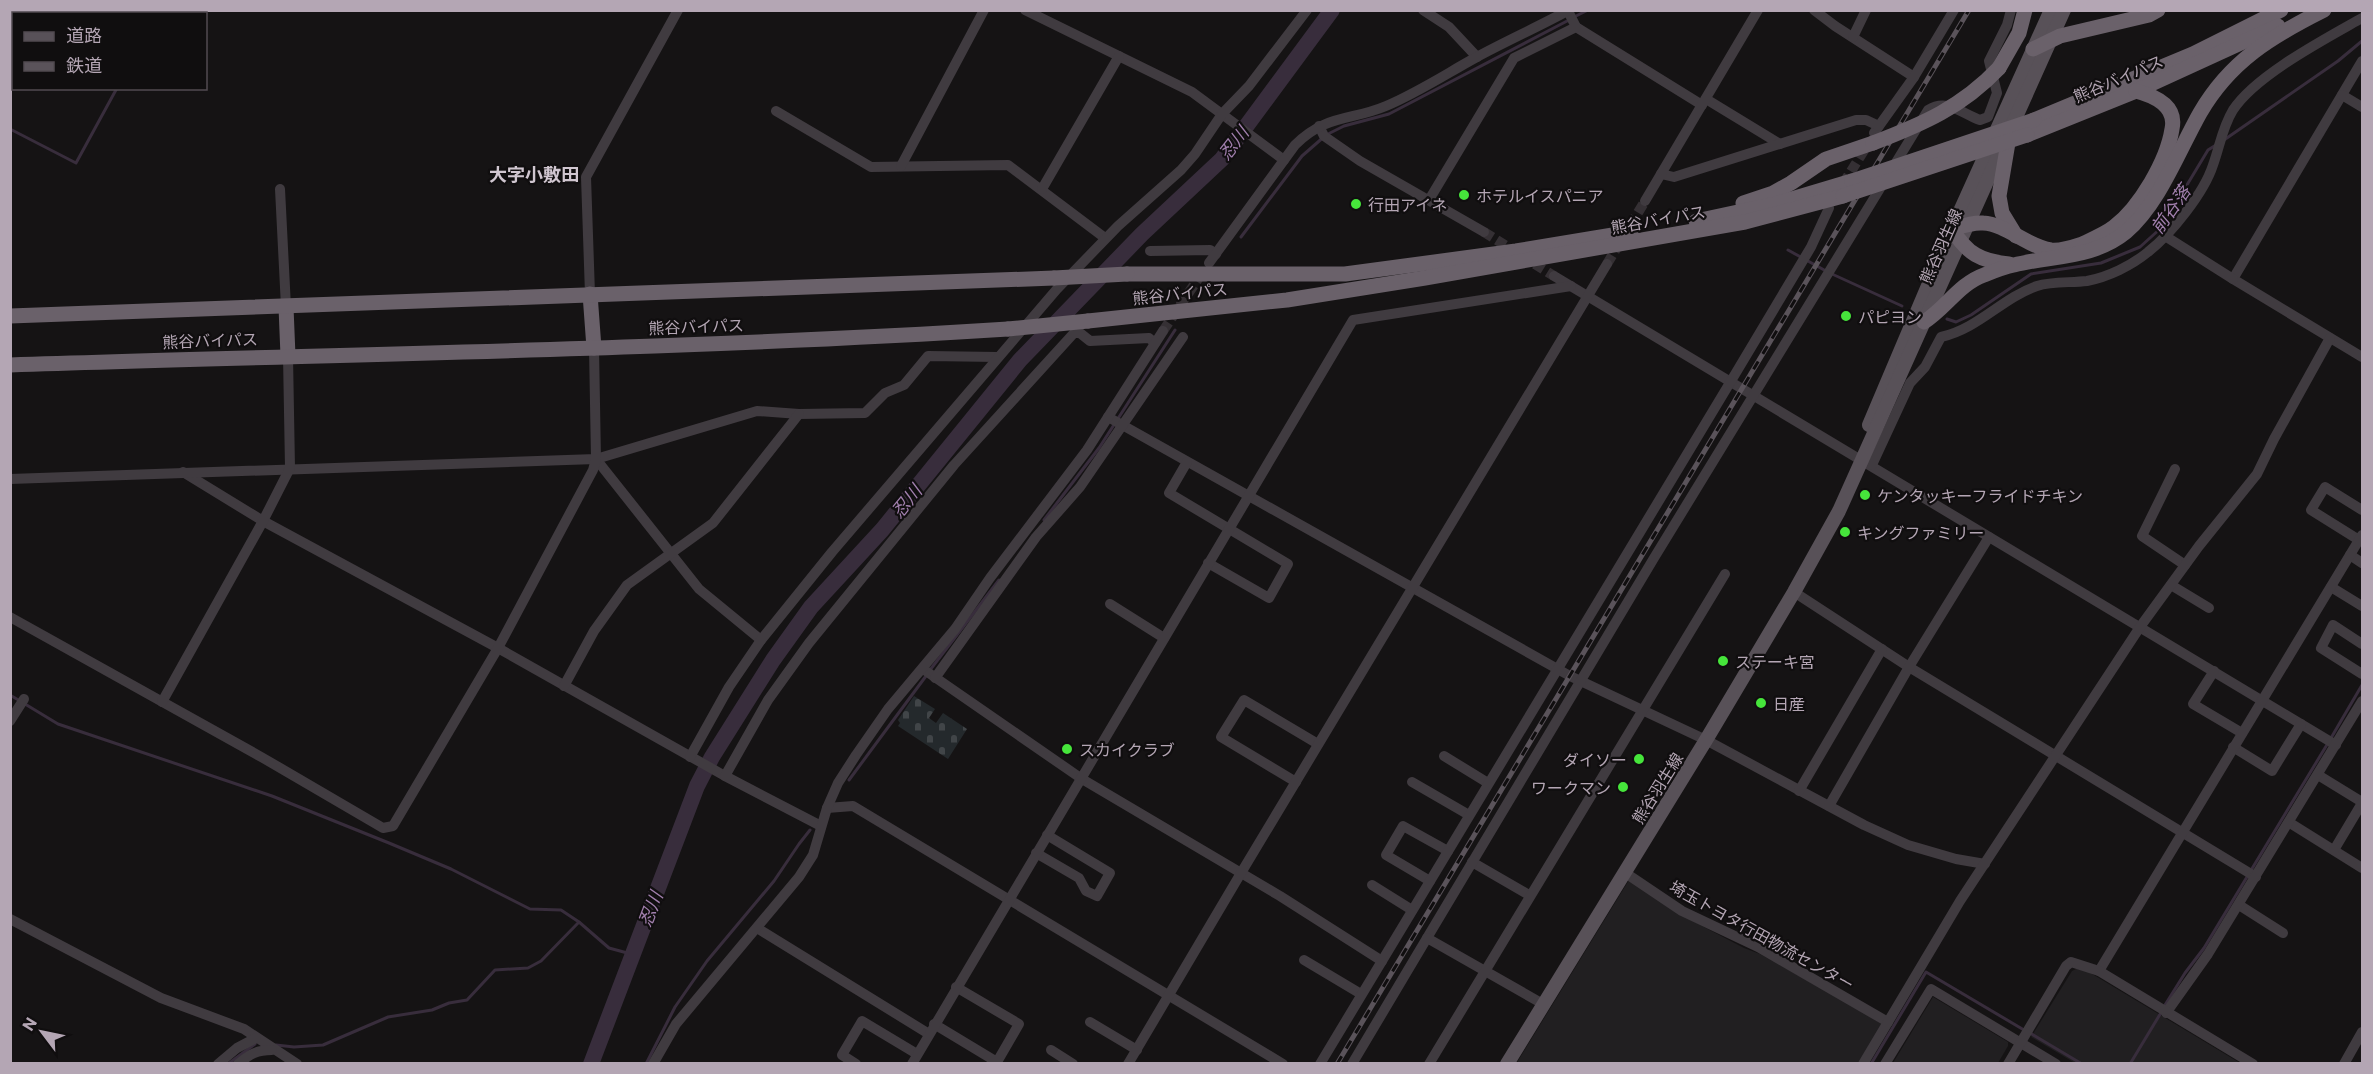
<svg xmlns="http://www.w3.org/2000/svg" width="2373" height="1074" viewBox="0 0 2373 1074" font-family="Commissioner,'Noto Sans JP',sans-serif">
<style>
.built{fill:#211f21}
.cemetery{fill:url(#cemetery-stones)}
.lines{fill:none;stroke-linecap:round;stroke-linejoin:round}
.stream{stroke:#382d3c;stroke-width:3}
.river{stroke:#382d3c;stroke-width:16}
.minor-tunnel{stroke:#353034;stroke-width:10;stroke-dasharray:10 5;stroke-linecap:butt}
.minor{stroke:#403b40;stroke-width:10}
.major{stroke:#585158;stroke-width:14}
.highway{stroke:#6a616a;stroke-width:15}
.rail-casing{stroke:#5a535a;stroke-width:5}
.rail{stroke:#100e0f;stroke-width:3;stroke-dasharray:9;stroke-linecap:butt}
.highway-bridge{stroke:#6a616a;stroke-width:15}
.poi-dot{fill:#46e53b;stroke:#100e0f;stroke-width:2}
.labels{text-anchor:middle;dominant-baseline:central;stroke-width:4.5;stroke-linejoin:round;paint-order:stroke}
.street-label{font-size:16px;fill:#b4a6b4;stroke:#100e0f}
.poi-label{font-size:16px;fill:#b4a6b4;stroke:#100e0f;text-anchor:start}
.water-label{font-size:18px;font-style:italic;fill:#a17fad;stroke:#100e0f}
.neighbourhood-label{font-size:18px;font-weight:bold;fill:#d0c6d0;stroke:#100e0f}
</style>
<defs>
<pattern id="cemetery-stones" width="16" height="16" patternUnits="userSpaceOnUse" patternTransform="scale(1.5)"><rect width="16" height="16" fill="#24292c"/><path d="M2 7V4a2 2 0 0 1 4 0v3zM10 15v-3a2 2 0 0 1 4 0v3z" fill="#414548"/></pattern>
</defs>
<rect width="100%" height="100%" fill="#151314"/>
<g class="built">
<path d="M1629 880 1683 916 1744 948 1760 954 1883 1023 1861 1063 1516 1064Z"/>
<path d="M2078 968 2084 969 2240 1063H2075L2031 1037 2072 971Z"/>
<path d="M1933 997 2008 1042V1046L1998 1063H1893Z"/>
</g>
<path class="cemetery" d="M914 696 935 709 929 718 936 723 943 713 967 729 948 759 898 726 900 723 898 720Z"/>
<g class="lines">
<g class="stream">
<path d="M158 14 160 10"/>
<path d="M1574 17 1588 10"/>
<path d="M10 129 76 163 117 88"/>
<path d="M2224 140 2338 61 2362 41"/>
<path d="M1241 237 1302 156 1326 135 1344 126 1389 114 1569 20"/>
<path d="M1788 250 1826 271"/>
<path d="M1832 274 1902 306"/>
<path d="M1947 319 1956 322 1971 315 2031 274 2101 263 2140 247 2161 228 2208 150 2216 145"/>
<path d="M1044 520 1099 448 1175 330"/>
<path d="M930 670 999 580"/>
<path d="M10 695 20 701"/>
<path d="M25 704 58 724 272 796 389 843 451 869 530 909 561 910 579 922 609 948 631 954"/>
<path d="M2331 738 2362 685"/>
<path d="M849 780 926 676"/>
<path d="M2165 1005 2185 973 2204 948 2328 743"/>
<path d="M2030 1033 2082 1064"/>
<path d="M276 1045 294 1047 323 1045 388 1017 432 1010 449 1003 467 1000 495 970 528 968 541 961 579 922"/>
<path d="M228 1064 255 1044"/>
<path d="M646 1064 675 1007 707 961 774 881 799 844 810 830"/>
<path d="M1871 1064 1926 972 2024 1030"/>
<path d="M2130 1064 2162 1011"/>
</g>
<path class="river" d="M591 1064 697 786 712 757 773 660 811 607 882 530 1020 360 1142 234 1222 159 1332 10"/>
<g class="minor-tunnel">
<path d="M1843 184 1868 144"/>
<path d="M1484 232 1554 276"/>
<path d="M1607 264 1645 201"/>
<path d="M1163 331 1204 270"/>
</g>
<g class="minor">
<path d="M1025 10 1192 92 1284 160"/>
<path d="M1423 10 1449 27 1477 57"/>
<path d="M1814 10 1835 26 1914 77"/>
<path d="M1576 27 1702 105"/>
<path d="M1853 37 1866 10"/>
<path d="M2362 61 2233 279 2362 357"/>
<path d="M2342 95 2362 107"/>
<path d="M1706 99 1780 144"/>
<path d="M776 111 871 167 1008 165 1105 238"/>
<path d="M1319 126 1324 136 1360 161 1484 232"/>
<path d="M1874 133 1914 77 1954 10"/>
<path d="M901 166 984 10"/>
<path d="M1661 174 1674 177 1856 120H1866L1879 126"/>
<path d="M280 189 286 307"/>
<path d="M1042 189 1119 56"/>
<path d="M1429 200 1514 58 1576 27 1568 11"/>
<path d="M1645 201 1758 10"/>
<path d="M2165 236 2233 279"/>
<path d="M1150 251 1210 250 1216 254"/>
<path d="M1209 263 1295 145C1326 114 1351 121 1386 106 1417 93 1446 74 1475 58 1506 41 1538 27 1569 10"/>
<path d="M1554 276 2336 745"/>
<path d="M590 294 586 177 678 10"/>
<path d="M1108 417 1570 676 1706 740 1864 825 1908 845 1956 859 1985 864"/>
<path d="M596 459 699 589 761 640"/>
<path d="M1187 462 1169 493 1288 564 1269 598 1208 563"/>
<path d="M1872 465 1910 383 1925 367 1941 337C1978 329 2002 298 2037 286 2052 281 2071 283 2087 281 2108 277 2131 266 2148 252 2171 234 2204 193 2213 165 2220 146 2222 128 2233 110 2256 75 2325 39 2362 18"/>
<path d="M2175 469 2142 536 2185 565"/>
<path d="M183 472 263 521 498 648 725 776"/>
<path d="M10 479 596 459 757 411 799 414 865 413 885 393 904 385 928 356 998 357"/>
<path d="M2359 540 2311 510 2325 487 2362 510"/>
<path d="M2350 555 2362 563"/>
<path d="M2171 585 2209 608"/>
<path d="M2331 587 2362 606"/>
<path d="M1794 592 1909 667 2256 877"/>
<path d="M1110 604 1164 638"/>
<path d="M10 617 263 758 383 828 393 826 498 648 593 470 596 459 594 348"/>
<path d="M2362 644 2333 625 2321 648 2362 674"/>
<path d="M923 669 1082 779 1280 896 1382 961"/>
<path d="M2214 671 2193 704 2242 733"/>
<path d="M935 678 1036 537 1080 487 1183 337"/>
<path d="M564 686 594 631 627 585 713 523 799 414"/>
<path d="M162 702 263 521 290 468 288 356"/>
<path d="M10 721 24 699"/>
<path d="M2233 747 2272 771 2301 724"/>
<path d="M1444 756 1488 783"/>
<path d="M690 757 729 687 761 640 832 552 1057 289 1118 226 1181 170 1195 154 1222 114 1249 86 1307 10"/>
<path d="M2318 775 2362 802"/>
<path d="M1296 782 1221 737 1244 700 1318 744"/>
<path d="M1412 782 1469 815"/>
<path d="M1799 791 1882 649"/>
<path d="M1829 806 1909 667 1989 537"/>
<path d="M827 808 853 806 1283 1064"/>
<path d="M2290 823 2362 868"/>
<path d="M821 826 725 776 768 700 809 643 954 465 1074 333H1080L1090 341 1149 338 1155 343"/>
<path d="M2334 850 2362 803"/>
<path d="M1036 853 1079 878 1086 891 1097 896 1110 873 1047 835"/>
<path d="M1472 862 1529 895"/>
<path d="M1624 872 1682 911 1758 947 1888 1022"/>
<path d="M1430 881 1386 855 1403 826 1448 851"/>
<path d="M1372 885 1412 910"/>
<path d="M2239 905 2283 933"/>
<path d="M10 919 161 998 244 1029 297 1064"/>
<path d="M757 928 929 1034"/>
<path d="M1427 938 1654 558 1928 110C1947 98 1961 113 1980 120L1988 117 1997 93 1989 61 2007 25 2011 10"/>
<path d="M1304 960 1361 994"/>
<path d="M2099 971 2362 535"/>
<path d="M2166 1013 2208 954 2362 701"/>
<path d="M1090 1022 1137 1050"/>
<path d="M934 1024 997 1062 1019 1024 956 987"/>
<path d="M1051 1050 1073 1064"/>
<path d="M218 1064 237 1048 256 1038"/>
<path d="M238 1064C250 1054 257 1050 272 1050"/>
<path d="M653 1064 676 1024 799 877 813 855 827 808 838 783 856 755 888 709 955 629 990 578 1087 450 1163 331"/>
<path d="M856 1064 842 1055 862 1021 917 1054"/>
<path d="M912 1064 1353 320 1571 286"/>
<path d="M1128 1064 1241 873 1607 264"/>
<path d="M1320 1064 1731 381 1811 247 1829 208"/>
<path d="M1352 1064 1427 938 1543 1004"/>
<path d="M1429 1064 1725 574"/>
<path d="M1863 1064 1960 901 2140 627 2199 546 2257 474 2274 439 2330 338"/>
<path d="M1885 1064 1931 989 2056 1064"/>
<path d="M2008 1064 2066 966 2071 962 2099 971 2253 1064"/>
<path d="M2344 1064 2362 1032"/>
</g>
<g class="major">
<path d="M1869 425 1952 229 2051 10"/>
<path d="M1507 1064 1706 740 1794 592 1839 511 2064 10"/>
</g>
<g class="highway">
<path d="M2033 49 2060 36 2149 15 2158 10"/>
<path d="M1999 68 2019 33 2025 10"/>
<path d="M2034 120 2193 54 2281 10"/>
<path d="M2010 131 1999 196 2002 213 2016 236"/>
<path d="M2027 135 2136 91 2278 26"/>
<path d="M1743 203 1773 193 1791 183 1826 159 1873 143"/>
<path d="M1696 221 1775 204 1852 181"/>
<path d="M2009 264C1981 261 1967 254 1952 229 1962 226 1973 222 1983 223 2006 224 2026 246 2051 250 2061 251 2073 247 2082 244 2093 239 2105 234 2114 227 2140 207 2167 161 2172 129 2177 106 2155 96 2136 91"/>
<path d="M1127 274H1345L1516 251 1631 232"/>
<path d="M590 294 594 348"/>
<path d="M286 307 288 356"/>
<path d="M10 316 1054 278"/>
<path d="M1088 321 1287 300 1425 278 1745 222 1843 196"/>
<path d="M1924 322C1946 308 1959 284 1984 275 1994 271 2004 267 2014 265 2053 255 2093 259 2126 232 2159 204 2179 150 2200 113 2230 61 2272 36 2324 10"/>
<path d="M10 365C343 354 676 350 1008 329"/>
</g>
<defs>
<path id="rail" d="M1337 1064 1969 10"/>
</defs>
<use href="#rail" class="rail-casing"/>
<use href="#rail" class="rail"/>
<g class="highway-bridge">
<path d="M1873 143C1923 124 1962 107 1999 68"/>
<path d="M1852 181 2034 120"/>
<path d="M1843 196 2027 135"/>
<path d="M1054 278 1127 274"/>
<path d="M1008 329 1088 321"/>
</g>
</g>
<g class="poi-dot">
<circle cx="1464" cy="195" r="6"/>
<circle cx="1356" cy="204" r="6"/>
<circle cx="1846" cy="316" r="6"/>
<circle cx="1865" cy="495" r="6"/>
<circle cx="1845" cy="532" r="6"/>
<circle cx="1723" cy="661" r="6"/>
<circle cx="1761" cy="703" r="6"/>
<circle cx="1067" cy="749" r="6"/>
<circle cx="1639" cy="759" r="6"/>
<circle cx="1623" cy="787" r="6"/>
</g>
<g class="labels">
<g class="street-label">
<text transform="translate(2118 78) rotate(-23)">熊谷バイパス</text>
<text transform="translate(1658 219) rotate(-10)">熊谷バイパス</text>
<text transform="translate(1940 246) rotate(-66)">熊谷羽生線</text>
<text transform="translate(1180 293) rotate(-6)">熊谷バイパス</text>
<text transform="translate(696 326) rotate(-2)">熊谷バイパス</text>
<text transform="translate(210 340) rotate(-2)">熊谷バイパス</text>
<text transform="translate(1657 788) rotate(-58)">熊谷羽生線</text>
<text transform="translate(1762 935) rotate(29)">埼玉トヨタ行田物流センター</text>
</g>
<g class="poi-label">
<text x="1476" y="195">ホテルイスパニア</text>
<text x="1368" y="204">行田アイネ</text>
<text x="1858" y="316">パピヨン</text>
<text x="1877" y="495">ケンタッキーフライドチキン</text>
<text x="1857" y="532">キングファミリー</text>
<text x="1735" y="661">ステーキ宮</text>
<text x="1773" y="703">日産</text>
<text x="1079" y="749">スカイクラブ</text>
<text x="1627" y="759" text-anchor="end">ダイソー</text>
<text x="1611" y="787" text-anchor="end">ワークマン</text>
</g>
<g class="water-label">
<text transform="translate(1233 143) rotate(-52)">忍川</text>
<text transform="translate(2170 209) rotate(-55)">前谷落</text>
<text transform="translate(906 501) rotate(-51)">忍川</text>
<text transform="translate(650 909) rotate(-69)">忍川</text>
</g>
<g class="neighbourhood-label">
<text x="534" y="174">大字小敷田</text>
</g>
</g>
<rect width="2373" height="1074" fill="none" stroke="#b4a6b4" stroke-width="24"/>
<rect x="12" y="12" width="195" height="78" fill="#100e0f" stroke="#524b51" stroke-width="1.5"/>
<rect x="24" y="32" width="30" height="9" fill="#585158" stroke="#524b51" stroke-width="1.5"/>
<text x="66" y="42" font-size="18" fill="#b4a6b4">道路</text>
<rect x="24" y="62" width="30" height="9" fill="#5a535a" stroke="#524b51" stroke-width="1.5"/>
<text x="66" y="72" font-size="18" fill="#b4a6b4">鉄道</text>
<g transform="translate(42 1032) rotate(302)" stroke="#100e0f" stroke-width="4.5" paint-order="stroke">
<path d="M0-4.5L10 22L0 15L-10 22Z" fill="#b4a6b4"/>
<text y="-9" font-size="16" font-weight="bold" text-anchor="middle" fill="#b4a6b4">N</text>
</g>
</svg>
